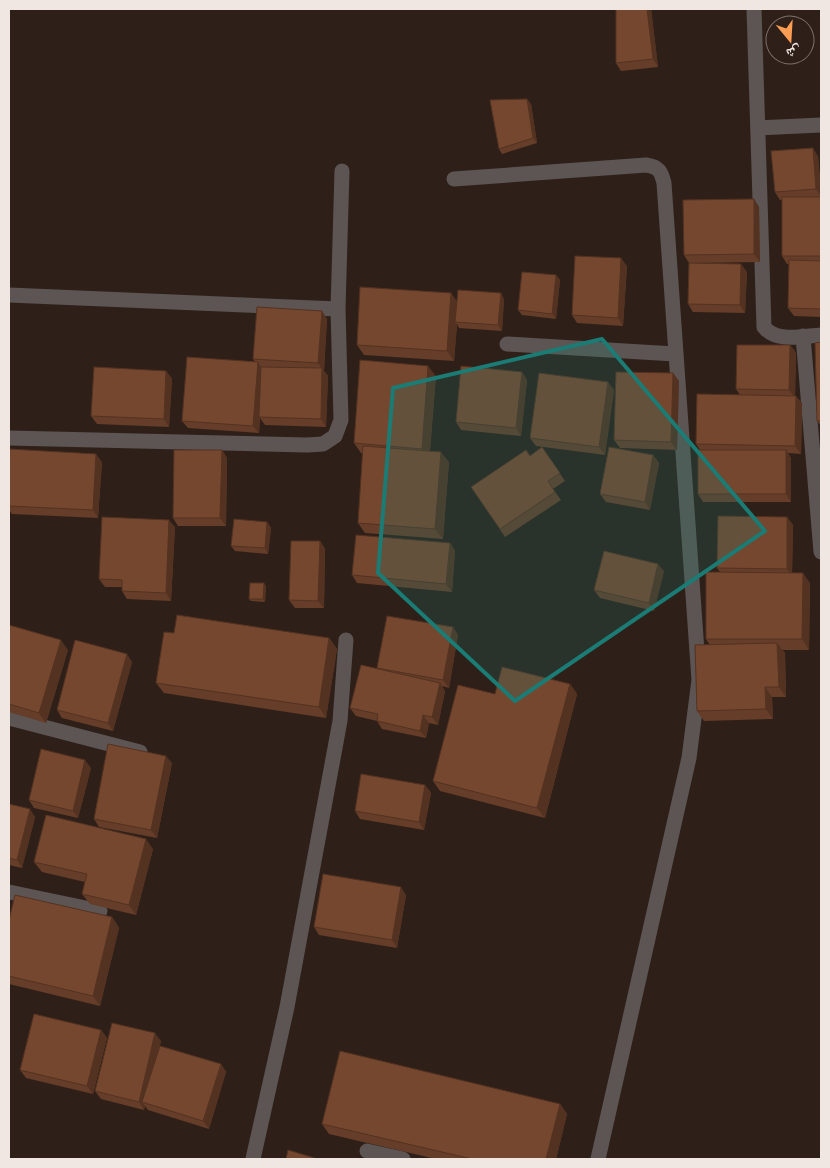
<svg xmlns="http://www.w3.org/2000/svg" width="830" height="1168" viewBox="0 0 830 1168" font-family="'Space Grotesk','Noto Naskh Arabic',sans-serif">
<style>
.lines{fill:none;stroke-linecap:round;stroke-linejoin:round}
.street{stroke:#5d5553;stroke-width:15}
.wall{fill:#653d28}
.shaded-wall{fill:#533221}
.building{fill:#76472f;stroke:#533221}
.marked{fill:#1a7c74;fill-opacity:0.2;stroke:#1a7c74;stroke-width:4;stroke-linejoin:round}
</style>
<rect width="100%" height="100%" fill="#2e2019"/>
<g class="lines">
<g class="street">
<path d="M754 9 764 327C776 343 803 336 821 335"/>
<path d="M758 128 821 125"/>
<path d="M454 179 646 165C659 167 661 171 664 183L699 680 689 758 598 1159"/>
<path d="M9 295 338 309"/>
<path d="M803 336 821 552"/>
<path d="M507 344 675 354"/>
<path d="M9 438 307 445 323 444 335 436 341 420 338 309 342 171"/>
<path d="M9 718 140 752"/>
<path d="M9 892 100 911"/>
<path d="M367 1151 403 1159"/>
<path d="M253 1159 287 1007 340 721 346 640"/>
</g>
</g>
<g class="wall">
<path d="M651 9 658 67 621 71 616 63Z"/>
<path d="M527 99 531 104 537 143 502 154 499 149Z"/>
<path d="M818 156 821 189V317L794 316 788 308 789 264H787L782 256V200H780L775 192Z"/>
<path d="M754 199 759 207 760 262 695 263 747 272 745 313 693 312 688 304 689 263 684 255Z"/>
<path d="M627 266 623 326 577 323 572 315Z"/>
<path d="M556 275 560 280 556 319 522 315 518 310Z"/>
<path d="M451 293 457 302 504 299 502 331 459 328 457 324 454 361 364 355 357 345Z"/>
<path d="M322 311 327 319 324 371 328 376 326 427 265 425 260 418 259 433 188 428 182 421 255 362 253 359Z"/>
<path d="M821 342V426L817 421Z"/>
<path d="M790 345 796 353 795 396 802 403 801 454 788 453 791 458V502H703L698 494 700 450 696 444 740 395 736 389Z"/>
<path d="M166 371 172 379 169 427 97 424 91 416Z"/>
<path d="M522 372 527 380 521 436 461 430 456 422Z"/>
<path d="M673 373 679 381 677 450 620 448 614 440Z"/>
<path d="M436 376 430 451 449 462 443 539 365 533 358 523 363 454 361 453 354 443Z"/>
<path d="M614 390 605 455 536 446 530 438Z"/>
<path d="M542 447 565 481 553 489 561 500 505 537 471 487 530 456Z"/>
<path d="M222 450 227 458 226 526H178L173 518Z"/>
<path d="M653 455 659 463 650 510 606 502 600 494Z"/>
<path d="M9 461 102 462 98 518 12 514 9 510Z"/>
<path d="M787 517 793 525 792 573 810 583 809 650H782L785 653 786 697H772L773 719 704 721 697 711 710 645 706 639 720 572 717 568Z"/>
<path d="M267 522 271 528 268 554 235 551 231 546Z"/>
<path d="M175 527 171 601 127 599 122 591V587H105L99 579Z"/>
<path d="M320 541 325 549 324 608H295L289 600Z"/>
<path d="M450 543 455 551 452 592 357 583 352 575Z"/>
<path d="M664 571 654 611 600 598 594 590Z"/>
<path d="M266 586 265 602 251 601 249 599Z"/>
<path d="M9 625 68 650 46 723 9 712Z"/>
<path d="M453 627 458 635 449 688 442 686 445 691 438 725 429 723 426 738 382 729 377 721 356 716 350 708 378 669 377 668Z"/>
<path d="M174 633 329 638 337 649 326 718 164 693 156 683Z"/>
<path d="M132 662 113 731 62 718 57 710Z"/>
<path d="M570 684 577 694 545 818 440 791 433 781 495 694Z"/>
<path d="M172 763 157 838 99 827 94 819Z"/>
<path d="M91 768 78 818 34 808 29 800Z"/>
<path d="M425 785 431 793 424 830 360 819 355 811Z"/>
<path d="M9 804 35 817 22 868 9 865Z"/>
<path d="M153 849 136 915 90 904 82 894 85 882 42 872 34 862Z"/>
<path d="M406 895 397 948 319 935 314 927Z"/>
<path d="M112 917 119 928 100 1006 9 984V920Z"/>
<path d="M101 1030 107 1038 93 1094 26 1078 20 1070Z"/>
<path d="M161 1041 159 1048 221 1064 226 1072 209 1129 148 1110 145 1106 144 1110 101 1099 95 1091Z"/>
<path d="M560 1104 567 1114 556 1159H436L329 1134 322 1124Z"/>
</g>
<g class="shaded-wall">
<path d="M647 9H651L658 67 653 59Z"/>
<path d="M527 99 531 104 537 143 533 138Z"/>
<path d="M813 148 818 156 821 196 816 189Z"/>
<path d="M754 199 759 207 760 262 754 254Z"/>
<path d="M621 258 627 266 623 326 618 318Z"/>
<path d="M741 264 747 272 745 313 740 305Z"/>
<path d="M556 275 560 280 556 319 552 314Z"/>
<path d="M451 293 458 303 455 322 457 324 454 361 447 351Z"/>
<path d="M501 293 504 299 502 331 498 325Z"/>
<path d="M322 311 327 319 324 371 328 376 326 427 321 419 322 369 318 363Z"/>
<path d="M790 345 796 353 795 398 789 390Z"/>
<path d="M258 362 263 370 259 433 253 426Z"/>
<path d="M428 366 436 376 429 459 422 449Z"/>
<path d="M166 371 172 379 169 427 164 419Z"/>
<path d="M522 372 527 380 521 436 516 428Z"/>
<path d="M673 373 679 381 677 450 671 442Z"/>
<path d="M608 382 614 390 605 455 599 447Z"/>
<path d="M796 396 802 403 801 454 795 446Z"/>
<path d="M222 450 227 458 226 526 220 518Z"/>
<path d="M786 450 791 458V502L786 494Z"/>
<path d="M441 452 449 462 443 539 435 529Z"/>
<path d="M96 454 102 462 98 518 93 510Z"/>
<path d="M653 455 659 463 650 510 645 502Z"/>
<path d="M787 517 793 525 792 577 787 569Z"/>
<path d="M169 520 175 527 171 601 166 593Z"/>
<path d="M267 522 271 528 268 554 265 548Z"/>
<path d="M320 541 325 549 324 608 318 601Z"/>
<path d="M450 543 455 551 452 592 446 584Z"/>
<path d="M658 564 664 571 654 611 649 603Z"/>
<path d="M803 573 810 583 809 650 802 639Z"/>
<path d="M264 583 266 586 265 602 263 599Z"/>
<path d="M453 627 458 635 449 688 443 680Z"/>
<path d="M329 638 337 649 326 718 319 707Z"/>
<path d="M61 640 68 650 46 723 39 713Z"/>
<path d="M777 643 785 653 786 697 779 687Z"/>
<path d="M127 654 132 662 113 731 108 723Z"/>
<path d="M440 683 445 691 438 725 432 717Z"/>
<path d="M570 684 577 694 545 818 537 808Z"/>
<path d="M765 687 772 697 773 719 766 709Z"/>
<path d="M423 715 429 723 426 738 420 731Z"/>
<path d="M166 756 172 763 157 838 151 830Z"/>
<path d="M85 760 91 768 78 818 73 811Z"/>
<path d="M425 785 431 793 424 830 419 822Z"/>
<path d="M30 809 35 817 22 868 17 860Z"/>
<path d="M146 839 153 849 136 915 129 905Z"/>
<path d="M401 887 406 895 397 948 392 940Z"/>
<path d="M112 917 119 928 100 1006 93 996Z"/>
<path d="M101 1030 107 1038 93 1094 87 1086Z"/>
<path d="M155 1033 161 1041 146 1103 142 1102 145 1106 144 1110 139 1102Z"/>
<path d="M221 1064 226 1072 209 1129 203 1121Z"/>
<path d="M560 1104 567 1114 556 1159H546Z"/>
</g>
<g class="building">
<path d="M616 9H647L653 59 616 63Z"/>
<path d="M527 99 533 138 499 149 490 100Z"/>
<path d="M813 148 816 189 775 192 771 151Z"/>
<rect x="782" y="197" width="39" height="59"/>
<path d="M754 199V254L684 255 683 200Z"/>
<path d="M575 256 621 258 618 318 572 315Z"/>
<path d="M789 260 821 261V309L788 308Z"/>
<path d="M689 263 741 264 740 305 688 304Z"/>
<path d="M522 272 556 275 552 314 518 310Z"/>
<path d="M360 287 451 293 447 351 357 345Z"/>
<path d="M458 290 501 293 498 325 455 322Z"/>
<path d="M257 307 322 311 318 363 253 359Z"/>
<path d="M821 342V421H817L815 343Z"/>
<path d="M737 345H790L789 390 736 389Z"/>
<path d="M187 357 258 362 253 426 182 421Z"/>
<path d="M360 360 428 366 422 449 354 443Z"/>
<path d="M461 366 522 372 516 428 456 422Z"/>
<path d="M94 367 166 371 164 419 91 416Z"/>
<path d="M261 367 322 368 321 419 259 417Z"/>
<path d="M616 372 673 373 671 442 614 440Z"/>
<path d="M539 373 608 382 599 447 530 438Z"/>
<path d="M697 394 796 396 795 446 696 444Z"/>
<path d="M363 446 441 452 435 529 358 523Z"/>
<path d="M542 447 560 473 548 481 555 492 500 529 471 487 526 450 530 456Z"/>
<path d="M609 447 653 455 645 502 600 494Z"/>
<path d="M9 449 96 454 93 510 9 506Z"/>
<path d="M174 450H222L220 518H173Z"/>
<rect x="698" y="450" width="88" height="44"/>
<path d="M718 516 787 517V569L717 568Z"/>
<path d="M102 517 169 520 166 593 122 591V580L99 579Z"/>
<path d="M234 519 267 522 265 548 231 546Z"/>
<path d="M356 535 450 543 446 584 352 575Z"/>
<path d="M291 541H320L318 601 289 600Z"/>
<path d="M604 551 658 564 649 603 594 590Z"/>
<path d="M706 572 803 573 802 639H706Z"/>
<path d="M250 583H264L263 599H249Z"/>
<path d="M177 615 329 638 319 707 156 683 164 632 174 633Z"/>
<path d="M387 616 453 627 443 680 377 668Z"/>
<path d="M9 625 61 640 39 713 9 704Z"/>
<path d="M75 640 127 654 108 723 57 710Z"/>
<path d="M777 643 779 687H765L766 709 697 711 695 645Z"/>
<path d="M361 665 440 683 432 717 423 715 420 731 377 721 378 714 350 708Z"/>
<path d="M502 667 570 684 537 808 433 781 458 685 495 694Z"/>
<path d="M108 744 166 756 151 830 94 819Z"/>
<path d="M41 749 85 760 73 811 29 800Z"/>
<path d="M361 774 425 785 419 822 355 811Z"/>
<path d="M9 804 30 809 17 860 9 858Z"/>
<path d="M46 815 146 839 129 905 82 894 87 874 34 862Z"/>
<path d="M323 874 401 887 392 940 314 927Z"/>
<path d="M15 895 112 917 93 996 9 976V920Z"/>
<path d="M34 1014 101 1030 87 1086 20 1070Z"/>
<path d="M112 1023 155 1033 139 1102 95 1091Z"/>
<path d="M160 1046 221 1064 203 1121 142 1102Z"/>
<path d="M340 1051 560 1104 546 1159H472L322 1124Z"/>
<path d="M288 1150 318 1159H286Z"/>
</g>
<path class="marked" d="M602 339 765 531 515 701 378 573 393 388Z"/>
<rect width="830" height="1168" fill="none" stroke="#f1e7e2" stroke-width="20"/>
<g transform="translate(790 40) rotate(162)"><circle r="24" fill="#2e2019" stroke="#7c7069"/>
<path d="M0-4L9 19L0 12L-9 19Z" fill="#fc9d53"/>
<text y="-8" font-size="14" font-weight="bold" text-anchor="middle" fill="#f1e7e2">ش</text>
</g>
</svg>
